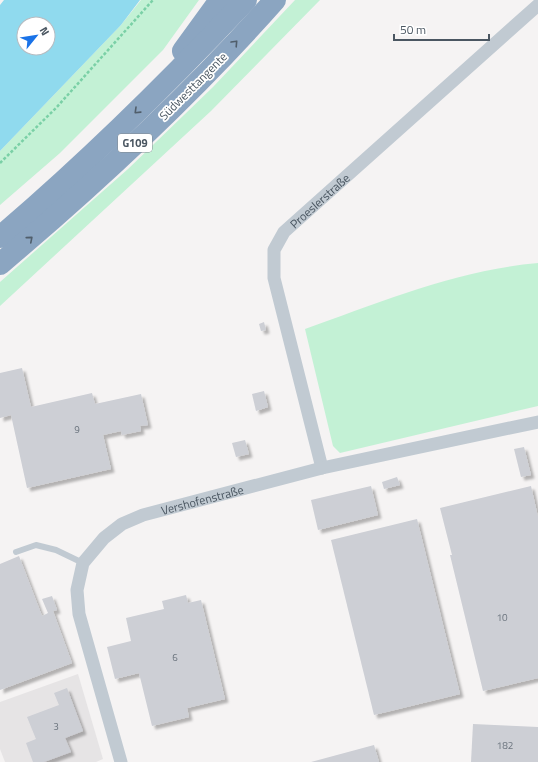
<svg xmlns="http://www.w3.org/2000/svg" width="538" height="762" viewBox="0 0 538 762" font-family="'Titillium Web',sans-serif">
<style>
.education{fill:#e6e4e5}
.green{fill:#c3f1d5}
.water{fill:#90daee;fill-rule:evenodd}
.building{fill:#cdcfd5;filter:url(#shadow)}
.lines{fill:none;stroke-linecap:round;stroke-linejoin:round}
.path{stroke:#7ad0a6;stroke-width:2.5;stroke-dasharray:3 2;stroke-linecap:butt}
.lane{stroke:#c1cad2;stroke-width:6}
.street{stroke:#c1cad2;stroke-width:13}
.highway{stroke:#8ba5c1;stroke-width:22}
.oneway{stroke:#505e6b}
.labels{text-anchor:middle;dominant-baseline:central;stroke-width:3.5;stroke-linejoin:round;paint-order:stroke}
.number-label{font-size:10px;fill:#6b747e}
.shield{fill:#fff;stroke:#808990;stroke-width:1}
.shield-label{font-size:11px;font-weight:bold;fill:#4a5661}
.street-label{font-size:12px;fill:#4a5661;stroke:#fff}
</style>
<defs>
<filter id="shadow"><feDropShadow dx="3.5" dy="3.5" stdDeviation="1" flood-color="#0004"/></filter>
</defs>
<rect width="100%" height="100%" fill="#f5f3f3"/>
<path class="education" d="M78 674 103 759 96 762H5L0 749V702Z"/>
<g class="green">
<path d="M141 0H199L163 50 60 153 0 205V151L121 25Z"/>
<path d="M295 0H320L211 111 0 306V282L128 169 213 87Z"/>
<path d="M538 263V406L340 453 333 446 305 329C380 302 458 270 538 263Z"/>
</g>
<path class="water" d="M4 0H140L121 25 0 151V5ZM24 24H48V48H24Z"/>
<g class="building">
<path d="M264 322 266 330 261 331 259 324Z"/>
<path d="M22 368 31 407 92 393 95 404 141 394 148 425 140 426 141 431 122 435 121 431 103 435 111 469 27 488 11 415 0 418V373Z"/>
<path d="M264 391 268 407 256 411 252 394Z"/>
<path d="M245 440 249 454 236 457 232 443Z"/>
<path d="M524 447 531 475 521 477 514 449Z"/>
<path d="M397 477 400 485 384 489 382 482Z"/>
<path d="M371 486 378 515 318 530 311 500Z"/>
<path d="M531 486 538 517V678L483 691 450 555H452L440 508Z"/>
<path d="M417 519 460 694 374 715 331 540Z"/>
<path d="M19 556 42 616 48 613 42 599 52 596 57 610 53 611 72 663 0 690V564Z"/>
<path d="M186 595 188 603 201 600 225 699 187 708 189 717 152 726 139 673 115 679 107 647 131 641 126 618 164 609 162 601Z"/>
<path d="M67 688 83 731 65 738 71 752 44 762H33L26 743 36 739 27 717 59 705 54 693Z"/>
<path d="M473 724 538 727V762H471Z"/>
<path d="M374 745 379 762H311Z"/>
</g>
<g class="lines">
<path class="path" d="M0 163 56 108 153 0"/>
<path class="lane" d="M16 552 36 545 56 550 83 563"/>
<g class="street">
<path id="s1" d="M322 468 274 278V250L284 232 538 5"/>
<path id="s2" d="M121 762 79 614 77 590 83 563 104 538 122 524 143 515 322 468 538 422"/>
</g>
<g class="highway">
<path d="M183 51 220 0"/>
<path d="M0 237C87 163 168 83 246 0"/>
<path d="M0 264C97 182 191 95 275 0"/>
</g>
</g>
<defs><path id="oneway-chevron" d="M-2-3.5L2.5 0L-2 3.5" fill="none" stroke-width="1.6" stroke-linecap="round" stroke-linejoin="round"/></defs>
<g class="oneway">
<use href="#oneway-chevron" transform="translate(235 43) rotate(-47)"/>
<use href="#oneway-chevron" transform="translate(137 111) rotate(136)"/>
<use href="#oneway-chevron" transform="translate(30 239) rotate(-41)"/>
</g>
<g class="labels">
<g class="number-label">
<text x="77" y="429">9</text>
<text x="502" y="617">10</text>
<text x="175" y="657">6</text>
<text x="56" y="726">3</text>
<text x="505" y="745">182</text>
</g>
<rect class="shield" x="118" y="134" width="34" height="18" rx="3"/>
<g class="shield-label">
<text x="135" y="143">G109</text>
</g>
<g class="street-label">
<text transform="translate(193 86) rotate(-45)">Südwesttangente</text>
<text stroke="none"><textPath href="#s1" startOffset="292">Proeslerstraße</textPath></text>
<text stroke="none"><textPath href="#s2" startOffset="345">Vershofenstraße</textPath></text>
</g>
</g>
<g transform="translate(36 36) rotate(60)"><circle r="19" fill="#ffffff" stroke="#b7bbc0"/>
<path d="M0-3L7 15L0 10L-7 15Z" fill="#1a73e8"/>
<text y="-6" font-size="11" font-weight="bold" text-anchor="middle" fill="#4a5661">N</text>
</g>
<path d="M394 34v6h95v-6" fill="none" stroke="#4a5661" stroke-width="2"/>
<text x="400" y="34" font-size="12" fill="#4a5661" stroke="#ffffff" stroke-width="3" paint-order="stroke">50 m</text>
</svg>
